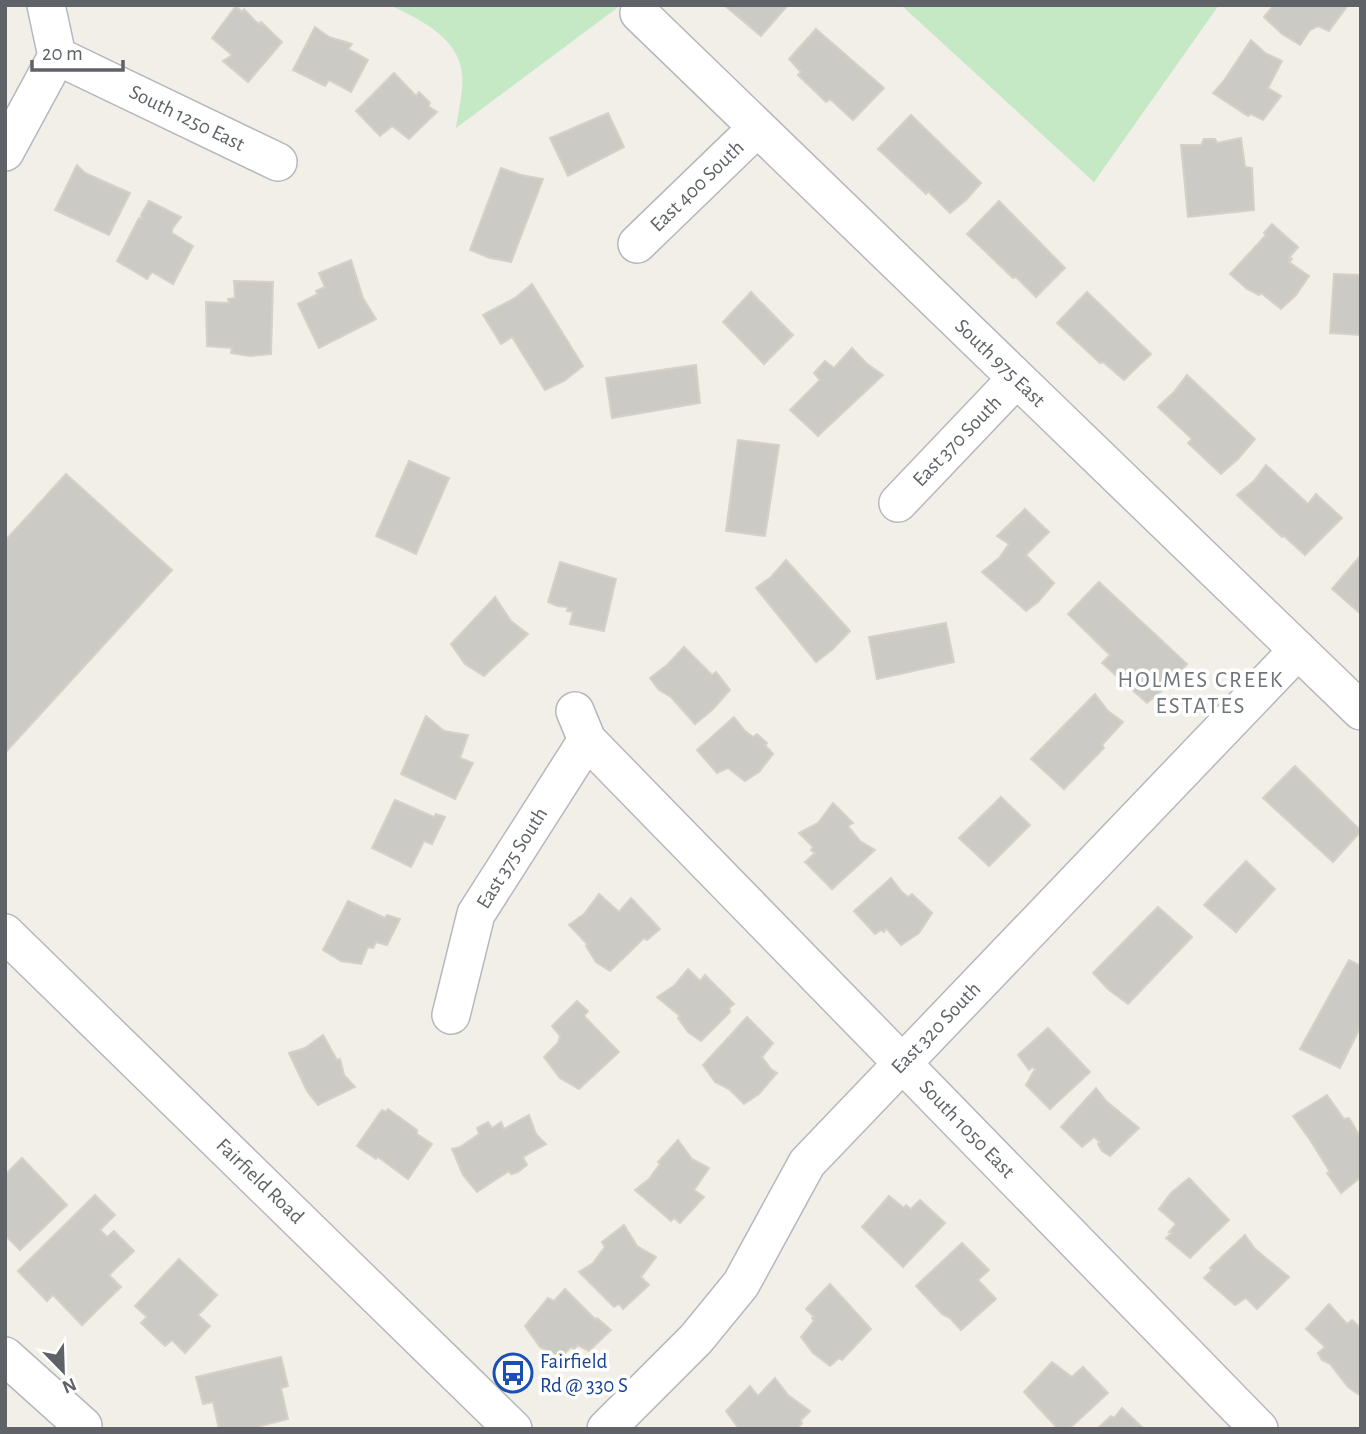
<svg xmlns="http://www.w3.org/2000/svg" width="1366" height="1434" viewBox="0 0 1366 1434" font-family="'Alegreya Sans',sans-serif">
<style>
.green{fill:#c5e8c5}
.building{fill:#cccac5;stroke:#d6d1c6;stroke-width:2}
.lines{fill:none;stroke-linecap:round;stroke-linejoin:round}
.minor-casing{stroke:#b5b8bc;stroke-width:40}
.minor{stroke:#fff;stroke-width:37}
.labels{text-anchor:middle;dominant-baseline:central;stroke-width:7;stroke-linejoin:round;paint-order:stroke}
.street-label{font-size:21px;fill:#5f6368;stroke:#fff}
.transit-label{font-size:21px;fill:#164399;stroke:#fff;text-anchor:start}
.neighbourhood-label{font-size:23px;letter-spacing:2px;fill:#70757a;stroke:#fff}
</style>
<rect width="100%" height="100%" fill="#f1efe8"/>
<g class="green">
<path d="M390 5H621L456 128C458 111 464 91 462 73 458 37 419 19 390 5Z"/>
<path d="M901 5H1219L1094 182Z"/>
</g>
<g class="building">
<path d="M724 5H788L761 36Z"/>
<path d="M1274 5H1348L1329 31 1318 26 1310 30 1300 45 1282 34 1264 17Z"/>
<path d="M236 6 242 12 244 9 256 22 260 24 261 22 282 42 248 82 223 61 232 55 212 38Z"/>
<path d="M315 27 329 37 352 44 348 49 368 60 351 92 329 80 325 86 293 70Z"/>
<path d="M816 29 884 88 853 120 830 99 826 102 798 75 801 72 789 59Z"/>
<path d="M1251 40 1265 53 1282 61 1268 88 1281 96 1263 120 1251 114 1248 116 1213 93 1223 82Z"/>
<path d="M394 73 416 96 419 92 430 103 428 106 437 112 409 139 392 126 380 136 356 111Z"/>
<path d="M608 113 624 147 568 176 550 138Z"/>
<path d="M911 115 981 183 966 200 950 213 928 191 926 194 878 149Z"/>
<path d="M1241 138 1245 167 1252 168 1254 210 1188 217 1181 145H1201L1204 139H1215L1217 143Z"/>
<path d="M77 165 85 173 130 193 109 235 55 210Z"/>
<path d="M501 168 521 175 543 179 511 262 490 258 470 250Z"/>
<path d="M149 201 181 217 172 229V233L193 246 173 284 152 272 147 279 117 261 139 218 142 219 141 215Z"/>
<path d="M999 201 1065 268 1036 297 1016 277 1013 278 967 234Z"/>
<path d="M1272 224 1298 247 1289 258 1292 259 1289 262 1309 276 1296 295 1281 309 1261 293 1259 295 1247 289 1230 274 1266 235 1264 233Z"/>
<path d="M351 260 363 298 376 319 319 348 298 304 318 294 316 291 325 287 319 273Z"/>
<path d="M1334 274 1361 275V335L1330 333Z"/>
<path d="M234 281 273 282 271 354 250 356 231 353 232 348 207 346 206 302 229 303 228 299 235 298Z"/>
<path d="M532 284 583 366 564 381 545 390 512 337 501 344 483 315 515 298Z"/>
<path d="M751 292 793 335 764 364 723 322Z"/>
<path d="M1087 292 1151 354 1124 380 1103 362 1100 363 1057 323Z"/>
<path d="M852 348 866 363 883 375 818 436 790 410 820 380 814 373 825 361 834 368Z"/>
<path d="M696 365 700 403 612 418 606 378Z"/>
<path d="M1187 375 1255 439 1238 459 1221 474 1188 443 1192 439 1158 407 1174 392Z"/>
<path d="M738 440 779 445 765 536 726 531Z"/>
<path d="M409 461 449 478 416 554 376 536Z"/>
<path d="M1266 465 1308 504 1316 494 1342 518 1305 555 1284 536 1282 537 1237 495 1254 481Z"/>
<path d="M66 474 172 570 5 753V541Z"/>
<path d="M1025 509 1049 532 1026 555 1054 583 1038 602 1026 611 982 572 999 558 1009 544 997 536Z"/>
<path d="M1361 555V614L1332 589Z"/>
<path d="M786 560 850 631 833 649 816 662 756 588 771 577Z"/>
<path d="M560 562 616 579 604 631 570 624 573 612 567 611 568 607 557 606 548 602Z"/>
<path d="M1099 582 1187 664 1173 681 1147 703 1102 663 1110 655 1068 614Z"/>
<path d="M495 597 511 621 528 634 484 676 465 664 451 644Z"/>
<path d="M946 623 954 662 877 679 869 637Z"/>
<path d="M684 647 712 675 716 672 730 690 712 710 695 724 671 697 659 690 650 678 667 665Z"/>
<path d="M1095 694 1108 711 1123 722 1102 745 1104 748 1064 789 1031 759Z"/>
<path d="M426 716 444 731 468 735 460 758 473 763 455 799 401 774Z"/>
<path d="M734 717 745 731 753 737 757 734 767 743 765 745 773 754 759 772 745 781 728 768 717 773 697 750Z"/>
<path d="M1295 766 1361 831 1333 862 1263 798Z"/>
<path d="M1001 797 1030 825 989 866 959 838Z"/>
<path d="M395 800 434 817 436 814 445 817 432 844 424 841 411 867 372 848Z"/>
<path d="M833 803 853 823 848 826 860 841 875 850 832 889 805 862 815 853 811 850 813 847 799 833 818 823Z"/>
<path d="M1246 861 1275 889 1236 932 1204 905Z"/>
<path d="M891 878 902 892 908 897 912 894 932 913 919 933 901 945 886 928 884 932 881 930 875 934 854 911Z"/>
<path d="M599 894 619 912 631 898 660 929 647 940 644 938 610 971 596 962 586 946 587 944 569 925 584 914Z"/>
<path d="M348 901 385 918 387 915 400 919 387 945 376 942 373 948 368 947 361 964 341 961 323 950Z"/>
<path d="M1158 907 1192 937 1128 1004 1109 990 1093 973Z"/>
<path d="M1349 960 1361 966V1026L1340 1068 1300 1049Z"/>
<path d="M688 969 700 981 705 975 734 1004 729 1008 730 1012 701 1041 688 1032 678 1018 680 1016 657 997 675 985Z"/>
<path d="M577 1001 588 1011 584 1016 619 1052 579 1089 560 1078 544 1057 558 1043 560 1036 552 1026Z"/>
<path d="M747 1017 773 1043 762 1057 771 1069 777 1073 759 1094 744 1104 729 1089 715 1082 703 1065Z"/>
<path d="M1048 1028 1090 1072 1050 1109 1026 1085 1035 1069 1032 1067 1029 1070 1018 1055Z"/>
<path d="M323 1035 337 1060 340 1059 344 1075 355 1087 318 1105 307 1091 289 1053 305 1048Z"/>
<path d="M1096 1088 1106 1101 1139 1128 1110 1156 1102 1151 1098 1144 1100 1142 1094 1137 1082 1147 1061 1127Z"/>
<path d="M1327 1095 1344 1119 1349 1118 1361 1138V1177L1341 1193 1327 1173 1330 1172 1310 1140 1293 1116Z"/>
<path d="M388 1109 417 1130V1134L432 1144 408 1179 378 1157 376 1159 357 1146 382 1110 386 1112Z"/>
<path d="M529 1115 536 1134 546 1144 523 1157 527 1165 518 1172 511 1174 509 1171 477 1192 463 1175 452 1149 460 1147 479 1134 477 1128 488 1122 492 1128 501 1122 504 1129Z"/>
<path d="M678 1140 692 1159 709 1168 694 1190 704 1197 680 1223 674 1218 671 1221 635 1190 649 1179 660 1164 658 1162Z"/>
<path d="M22 1158 67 1205 20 1250 5 1235V1175Z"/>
<path d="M1189 1178 1229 1220 1190 1258 1166 1238 1172 1233 1169 1232 1176 1224 1159 1209 1171 1193Z"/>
<path d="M95 1195 115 1215 100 1230 107 1237 114 1231 134 1251 109 1275 121 1287 82 1325 53 1295 47 1301 18 1271Z"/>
<path d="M889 1196 904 1208 906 1205 911 1209 920 1200 945 1223 903 1267 862 1227Z"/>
<path d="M624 1225 637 1246 656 1257 641 1277 649 1285 623 1309 619 1304 614 1307 579 1272 593 1263 605 1247 602 1242Z"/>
<path d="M1245 1235 1255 1249 1289 1277 1257 1309 1246 1298 1235 1305 1204 1278 1212 1270 1210 1268Z"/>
<path d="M962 1243 989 1270 978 1280 996 1299 961 1330 950 1318 942 1314 916 1286Z"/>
<path d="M179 1259 217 1295 198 1315 210 1326 185 1353 172 1340 165 1346 141 1323 147 1317 135 1306Z"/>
<path d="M830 1284 871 1329 842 1360 839 1358 830 1366 813 1353 801 1337 814 1321 812 1318 814 1317 806 1309Z"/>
<path d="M565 1289 596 1320 597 1318 611 1330 589 1351 578 1345 574 1349 571 1347 560 1358 540 1347 525 1326 548 1298 554 1301Z"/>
<path d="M1329 1304 1347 1324 1352 1320 1361 1328V1391L1358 1394 1348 1387 1330 1364 1322 1360 1318 1353 1325 1347 1306 1329Z"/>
<path d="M281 1357 288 1386 281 1388 288 1419 260 1426 261 1429H219L213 1402 203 1404 196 1377Z"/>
<path d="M1052 1362 1072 1377 1083 1367 1108 1393 1069 1429H1058L1024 1392Z"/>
<path d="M775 1378 788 1395 810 1411 800 1421 802 1423 797 1429H739L726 1411 750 1386 758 1396Z"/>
<path d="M1122 1408 1144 1429H1097L1111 1416 1114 1418Z"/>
</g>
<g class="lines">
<defs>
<g id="minor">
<path d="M639 13 1361 711"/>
<path d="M57 56 278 162"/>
<path d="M5 152 57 56 46 5"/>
<path d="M637 244 757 128"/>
<path d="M898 503 1016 379"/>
<path d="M575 711 587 740 1259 1429"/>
<path d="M5 933 513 1429"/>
<path d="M451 1015 476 914 587 740"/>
<path d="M5 1356 83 1426 79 1429"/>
<path d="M606 1429 696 1339 741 1284 807 1163 1298 650"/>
</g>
</defs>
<use href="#minor" class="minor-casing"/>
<use href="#minor" class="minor"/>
</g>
<defs>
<symbol id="bus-ring" viewBox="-11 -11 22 22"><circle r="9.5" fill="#fff" stroke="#1a4fb4" stroke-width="1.5"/><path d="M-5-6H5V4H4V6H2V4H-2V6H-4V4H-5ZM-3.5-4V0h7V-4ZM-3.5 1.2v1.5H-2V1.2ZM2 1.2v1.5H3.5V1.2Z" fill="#1a4fb4"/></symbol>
</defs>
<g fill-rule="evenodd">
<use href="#bus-ring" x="491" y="1351" width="44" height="44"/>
</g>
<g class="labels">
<g class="street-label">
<text transform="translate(187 118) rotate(26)">South 1250 East</text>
<text transform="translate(697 186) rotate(-44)">East 400 South</text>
<text transform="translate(1000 363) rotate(44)">South 975 East</text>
<text transform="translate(957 441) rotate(-46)">East 370 South</text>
<text transform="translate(512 858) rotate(-58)">East 375 South</text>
<text transform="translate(936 1028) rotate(-46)">East 320 South</text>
<text transform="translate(967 1129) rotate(46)">South 1050 East</text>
<text transform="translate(260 1181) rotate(44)">Fairfield Road</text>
</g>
<g class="transit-label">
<text x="540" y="1361">Fairfield<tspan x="540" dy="24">Rd @ 330 S</tspan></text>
</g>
<g class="neighbourhood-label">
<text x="1201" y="680">HOLMES CREEK<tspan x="1201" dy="26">ESTATES</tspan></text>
</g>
</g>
<rect width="1366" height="1434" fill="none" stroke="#5f6368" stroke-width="14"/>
<g transform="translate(63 1371) rotate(157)" stroke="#ffffff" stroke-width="5" paint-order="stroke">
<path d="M0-5L12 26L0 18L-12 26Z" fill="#5f6368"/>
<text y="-10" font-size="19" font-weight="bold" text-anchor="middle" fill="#5f6368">N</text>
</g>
<path d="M32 60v10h91v-10" fill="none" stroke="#5f6368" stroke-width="3.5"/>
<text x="42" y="60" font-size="21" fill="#5f6368" stroke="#ffffff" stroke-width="5" paint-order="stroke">20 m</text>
</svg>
